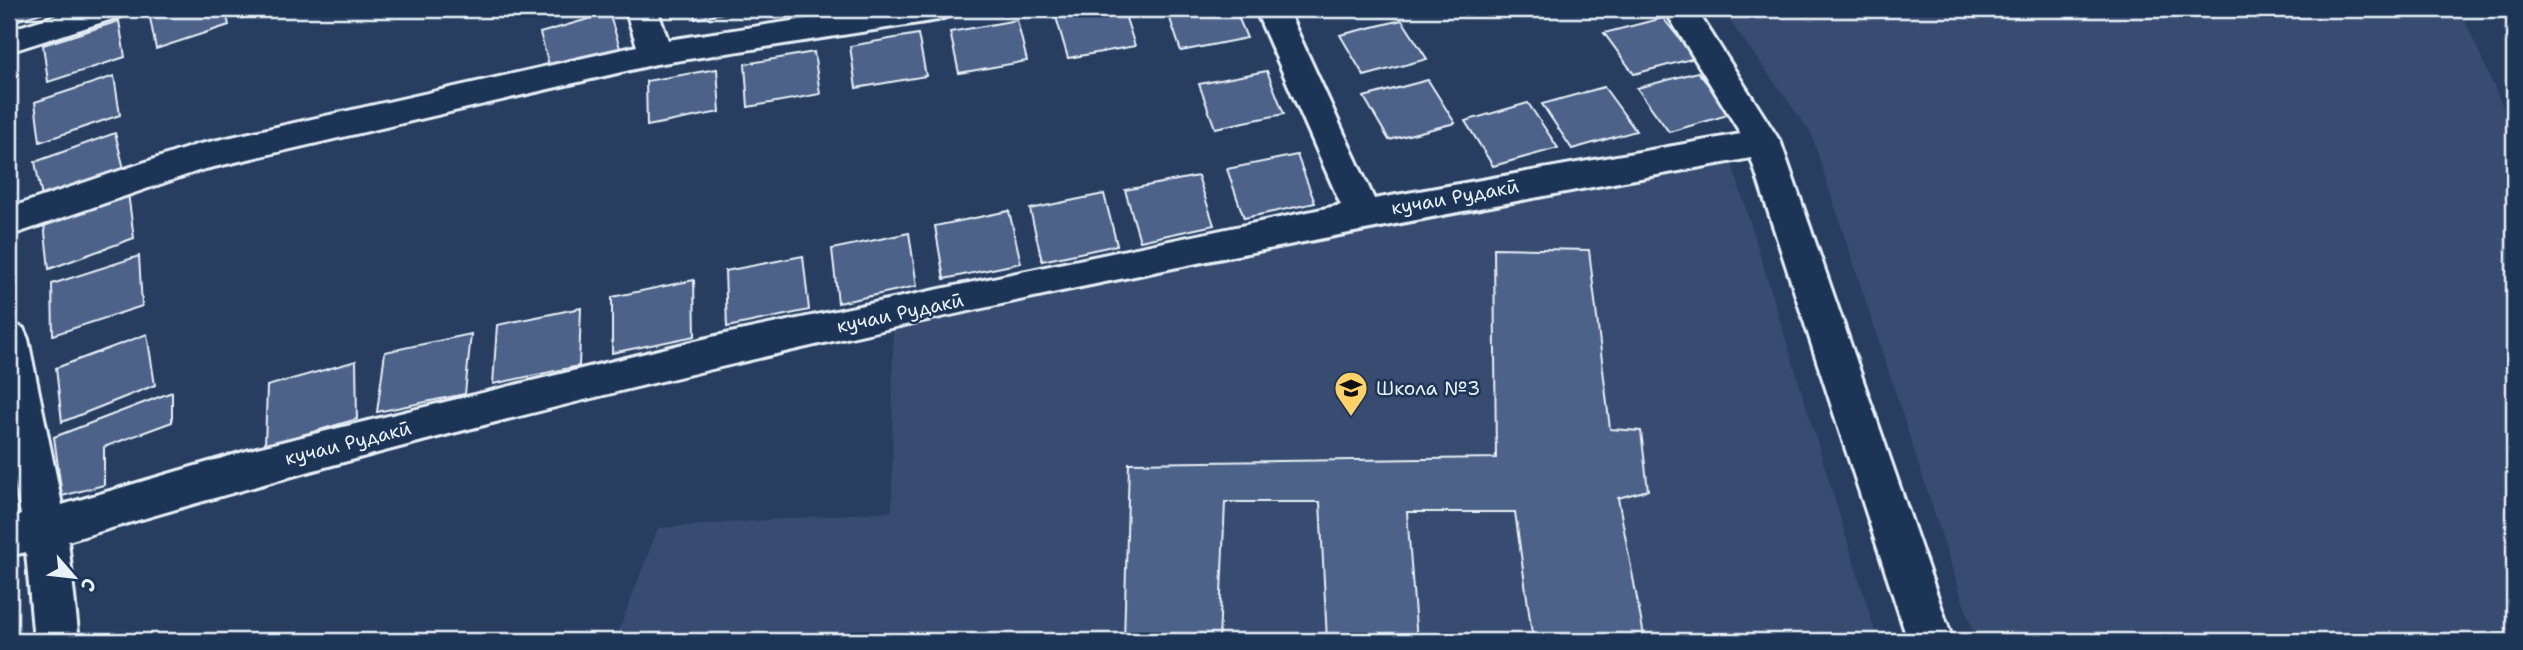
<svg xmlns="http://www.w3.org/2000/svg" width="2523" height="650" viewBox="0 0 2523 650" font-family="'Shantell Sans',sans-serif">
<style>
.built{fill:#374c70}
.building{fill:#4e6289;stroke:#e8f1f8;stroke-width:2}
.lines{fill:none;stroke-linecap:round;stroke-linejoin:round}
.minor-casing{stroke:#e8f1f8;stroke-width:6}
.minor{fill:#1d3557;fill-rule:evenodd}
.labels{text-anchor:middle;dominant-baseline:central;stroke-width:5;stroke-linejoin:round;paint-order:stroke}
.street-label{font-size:19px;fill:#e8f1f8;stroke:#1d3557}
.poi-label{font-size:19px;fill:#e8f1f8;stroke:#1d3557;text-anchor:start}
</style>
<rect width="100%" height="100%" fill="#273e61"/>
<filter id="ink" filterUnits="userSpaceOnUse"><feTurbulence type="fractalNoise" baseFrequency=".0143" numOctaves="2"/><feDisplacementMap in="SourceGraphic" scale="14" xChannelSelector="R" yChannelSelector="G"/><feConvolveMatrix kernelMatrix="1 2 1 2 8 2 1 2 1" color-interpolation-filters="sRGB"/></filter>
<g filter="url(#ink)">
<g class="built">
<path d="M1721 9H2460L2514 132V641H1976L1811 133Z"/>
<path d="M1731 160 1878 641H615L658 528 892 511 893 324 1337 230Z"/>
</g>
<g class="building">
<path d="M9 9H54L9 23Z"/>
<path d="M163 9H225L229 25 156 49 149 13Z"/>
<path d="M239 9H272L242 18Z"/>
<path d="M534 9H575L537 19Z"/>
<path d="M694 9H741L695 19Z"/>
<path d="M1104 9H1123L1135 46 1068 58 1056 17Z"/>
<path d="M1176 9H1235L1247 38 1181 51 1167 10Z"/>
<path d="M1591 9H1624L1597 16Z"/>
<path d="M609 13 621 51 551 72 540 33Z"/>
<path d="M1663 18 1695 58 1634 74 1604 33Z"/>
<path d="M1017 20 1027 61 959 73 950 32Z"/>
<path d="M1402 20 1427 59 1364 76 1340 35Z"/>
<path d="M119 21 125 57 48 82 43 45Z"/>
<path d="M918 34 926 76 856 88 850 46Z"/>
<path d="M814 52 820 94 748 107 745 64Z"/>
<path d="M717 69 720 112 647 126 646 81Z"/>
<path d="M1267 71 1284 114 1215 128 1199 84Z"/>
<path d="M1698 72 1731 114 1669 132 1637 88Z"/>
<path d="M114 76 120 115 40 142 35 102Z"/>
<path d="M1428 80 1455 123 1389 140 1364 97Z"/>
<path d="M1604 87 1636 131 1572 149 1542 104Z"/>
<path d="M1528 103 1558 148 1493 166 1465 121Z"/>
<path d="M115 133 125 173 43 203 35 162Z"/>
<path d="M1297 155 1315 203 1244 218 1227 169Z"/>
<path d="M1198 176 1214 225 1140 241 1125 190Z"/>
<path d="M128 193 134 238 49 269 44 223Z"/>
<path d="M1104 194 1117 245 1042 261 1030 209Z"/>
<path d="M1009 211 1021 263 944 279 935 226Z"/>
<path d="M909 233 917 286 838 303 832 249Z"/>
<path d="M1494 248 1589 250 1610 429 1641 431 1648 490 1618 498 1645 641H1533L1515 512H1407L1417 641H1327L1320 502H1225L1219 641H1124L1129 463 1496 458Z"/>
<path d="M139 256 142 306 53 335 52 284Z"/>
<path d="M803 256 809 310 727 327 725 271Z"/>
<path d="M694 280 695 336 612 353V297Z"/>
<path d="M581 308 579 366 493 384 497 325Z"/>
<path d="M147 334 155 385 62 422 56 368Z"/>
<path d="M471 334 465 394 377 412 385 352Z"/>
<path d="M356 361 357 419 265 446 267 386Z"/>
<path d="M172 392V422L104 447V485L62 496 54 437Z"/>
</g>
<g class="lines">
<defs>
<g id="minor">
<path d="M76 9H127L122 16 9 52V30Z"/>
<path d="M625 9H657L668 40 871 9H954L949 16 938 20 656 64 201 170 9 236V208L196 145 637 46Z"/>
<path d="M1255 9H1287L1374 199 1741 134 1664 9H1696L1781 143 1953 641H1908L1751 158C1185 260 619 374 68 541L79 641H34L26 552 9 556V518L21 515 9 446V323L23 328 28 339 62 505 257 448 716 336 1341 205Z"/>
</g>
</defs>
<use href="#minor" class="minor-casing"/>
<use href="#minor" class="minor"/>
</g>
</g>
<defs>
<symbol id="school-pin" viewBox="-11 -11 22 30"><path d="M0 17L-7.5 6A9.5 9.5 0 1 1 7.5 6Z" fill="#ffd166" stroke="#1d3557"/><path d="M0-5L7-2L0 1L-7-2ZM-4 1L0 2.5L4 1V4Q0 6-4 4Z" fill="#111"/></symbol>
</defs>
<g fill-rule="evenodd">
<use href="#school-pin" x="1332" y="369" width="38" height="52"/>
</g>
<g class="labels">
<g class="street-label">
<text transform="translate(1455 197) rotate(-10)">кучаи Рудакӣ</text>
<text transform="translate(900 313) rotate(-12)">кучаи Рудакӣ</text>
<text transform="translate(348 443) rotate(-14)">кучаи Рудакӣ</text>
</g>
<g class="poi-label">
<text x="1376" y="388">Школа №3</text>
</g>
</g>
<rect width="2523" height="650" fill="none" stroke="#1d3557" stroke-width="35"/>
<rect x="18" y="18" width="2488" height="615" fill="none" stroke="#e8f1f8" stroke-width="2.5" filter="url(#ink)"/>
<g transform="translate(74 577) rotate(118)" stroke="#1d3557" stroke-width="5" paint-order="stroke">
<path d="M0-5L12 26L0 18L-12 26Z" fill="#e8f1f8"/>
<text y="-10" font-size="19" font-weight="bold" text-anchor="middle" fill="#e8f1f8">С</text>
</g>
</svg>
